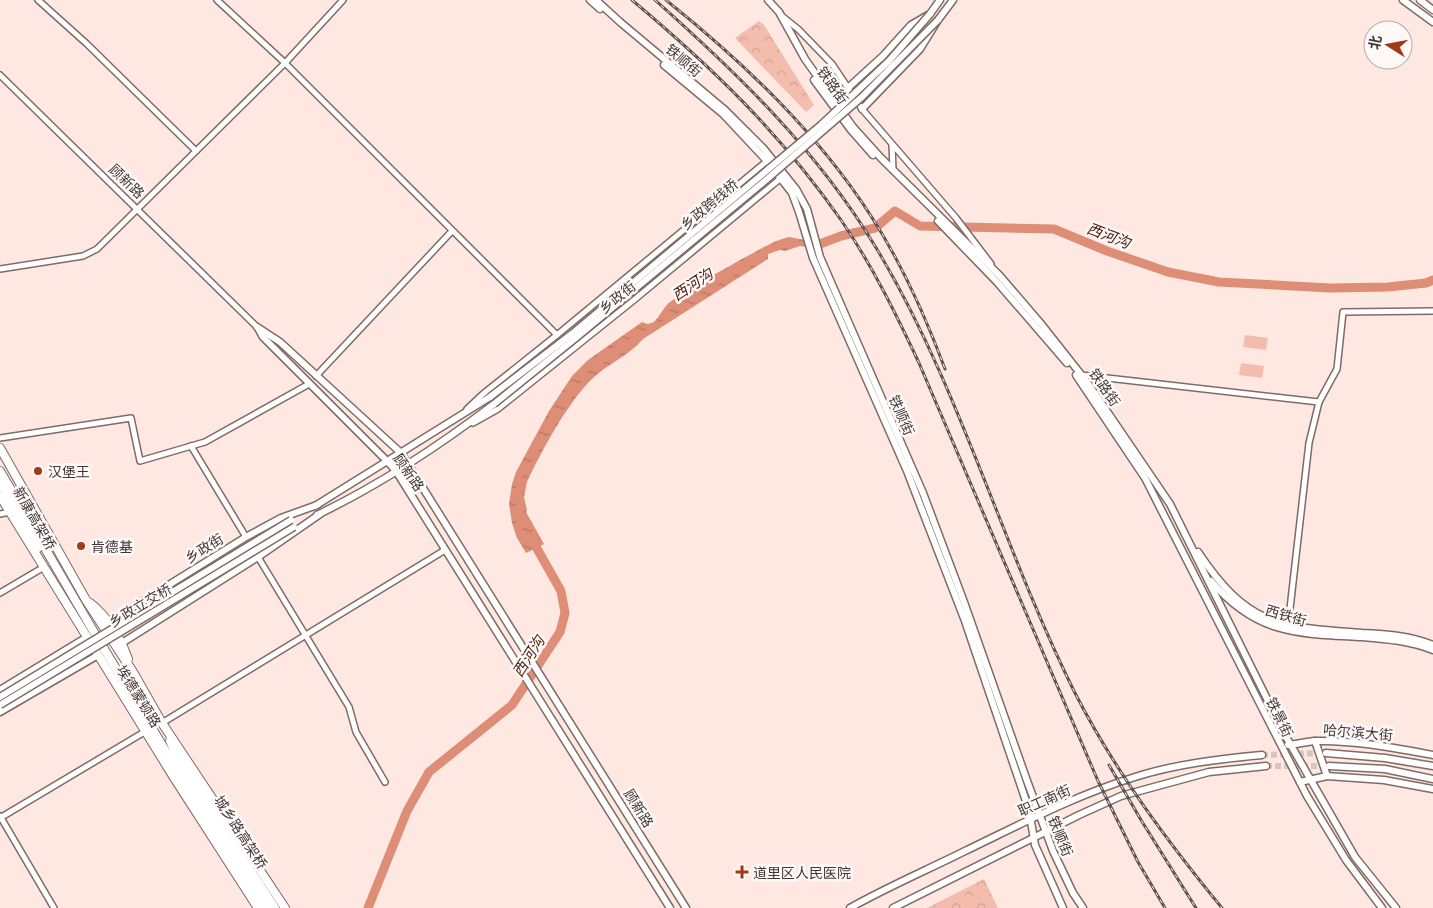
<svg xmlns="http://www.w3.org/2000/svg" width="1433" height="908" viewBox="0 0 1433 908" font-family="Commissioner,'Noto Sans SC',sans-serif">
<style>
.park{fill:url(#park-crowns)}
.pitch{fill:#f4bcac}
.water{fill:url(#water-ripples)}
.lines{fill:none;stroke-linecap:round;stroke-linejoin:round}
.river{stroke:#de8d76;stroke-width:9}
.major-tunnel{stroke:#d8c5bf;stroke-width:6;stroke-dasharray:6 3;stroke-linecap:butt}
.minor-casing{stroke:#7e6b66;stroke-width:8}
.major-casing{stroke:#7e6b66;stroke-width:9}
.highway-casing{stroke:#7e6b66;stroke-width:10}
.minor{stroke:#fff;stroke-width:5}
.major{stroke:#fff;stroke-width:6}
.highway{stroke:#fff;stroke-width:8}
.rail-casing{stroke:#5d524f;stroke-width:3}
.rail{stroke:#fef9f8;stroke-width:1;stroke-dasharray:4;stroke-linecap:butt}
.major-bridge-casing{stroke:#7e6b66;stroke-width:9;stroke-linecap:butt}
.major-bridge{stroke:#fff;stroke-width:6}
.poi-dot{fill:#a13a19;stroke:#fef9f8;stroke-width:2}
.labels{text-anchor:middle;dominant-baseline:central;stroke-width:5;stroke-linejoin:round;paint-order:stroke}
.street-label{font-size:14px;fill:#403735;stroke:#fef9f8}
.poi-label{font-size:14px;fill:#403735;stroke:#fef9f8;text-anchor:start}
.water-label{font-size:15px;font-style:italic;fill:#4e1b0c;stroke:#fef9f8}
</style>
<defs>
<pattern id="park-crowns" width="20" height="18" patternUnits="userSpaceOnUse" patternTransform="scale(1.25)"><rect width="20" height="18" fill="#f4bcac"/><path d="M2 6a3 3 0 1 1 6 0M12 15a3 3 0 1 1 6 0" fill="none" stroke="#d2a295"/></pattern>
<pattern id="water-ripples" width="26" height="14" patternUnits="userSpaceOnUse" patternTransform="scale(1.25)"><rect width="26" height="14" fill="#de8d76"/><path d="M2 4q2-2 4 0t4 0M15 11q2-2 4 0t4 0" fill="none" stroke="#b57462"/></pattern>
</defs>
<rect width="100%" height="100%" fill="#fee8e1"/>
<g class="park">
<path d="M759 21 764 25 814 105 806 112 735 38Z"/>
<path d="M984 879 998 908H927Z"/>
</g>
<g class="pitch">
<path d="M1245 335 1268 338 1266 350 1243 347Z"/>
<path d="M1241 363 1264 366 1262 378 1239 375Z"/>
</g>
<path class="water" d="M789 237 816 242 823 249 800 246 785 251 780 250 768 254V259L643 339C629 356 607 364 592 379 568 402 542 450 527 482L524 497 527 510 526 512 544 544 526 553 517 538 512 523 509 504 512 484 516 472 549 411 572 376 588 360 642 322C657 330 660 309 670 302 692 286 716 274 740 260 756 252 772 241 789 237Z"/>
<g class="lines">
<g class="river">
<path d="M810 242 820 244 841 236 875 228 895 211 920 226 1054 229 1107 251 1168 272 1219 282 1330 288 1388 287 1426 283 1433 280"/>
<path d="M368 908 407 811 429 772 512 705 560 632 565 613 561 591 531 538"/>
</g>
<g class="major-tunnel">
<path d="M1262 755 1325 753"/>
<path d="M1266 766H1327"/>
</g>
<defs>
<g id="minor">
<path d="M38 0 87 44 196 151"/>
<path d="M217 0 285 63 557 335"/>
<path d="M783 17 798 29 832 64 862 109 956 218 991 264"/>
<path d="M0 75 257 327"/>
<path d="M892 145 893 170"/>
<path d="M0 269 83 256 97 249 285 63 343 0"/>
<path d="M1081 375 1319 402 1337 369 1343 312 1433 311"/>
<path d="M316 376 452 231"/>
<path d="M467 409 483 394 557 335 767 161"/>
<path d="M473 423 498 409 634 300 781 178"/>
<path d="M0 438 131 418 140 461 205 442 309 384"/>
<path d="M191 446 246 537"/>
<path d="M0 514 10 512"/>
<path d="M258 557 349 707 356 732 385 782"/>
<path d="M0 593 44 567"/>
<path d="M1288 626 1309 443 1319 402"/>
<path d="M162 723 445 550"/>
<path d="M0 816 54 908"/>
<path d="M0 818 146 731"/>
</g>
<g id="major">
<path d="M590 0 600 9"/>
<path d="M596 0 620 22 725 110 764 149 796 189 807 209 820 257 923 493 964 602 1026 778 1053 851 1073 893 1083 908"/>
<path d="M768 0 779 12 805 59 853 127 881 158 1000 276 1042 325 1087 382 1170 504 1285 735 1355 857 1396 908"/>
<path d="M1403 0 1433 22"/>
<path d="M1420 0 1433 10"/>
<path d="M664 65 723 114 767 161 792 193 799 212 813 258 907 471 965 621 1029 810 1035 845 1063 908"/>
<path d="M814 80 851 130 873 155"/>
<path d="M849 87 883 56 911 25 930 14 940 0"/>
<path d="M862 109 920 49 938 20 953 0"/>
<path d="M938 221 997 282 1067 363"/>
<path d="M257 327 280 342 401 453 686 908"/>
<path d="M258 328 263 337 388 462 396 471 670 908"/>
<path d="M1076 375 1145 478 1307 796 1346 860 1382 908"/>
<path d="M315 506 490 397"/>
<path d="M317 515C379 485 439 446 494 404"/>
<path d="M1198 552C1248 627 1279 627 1362 633 1387 634 1410 636 1433 645"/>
<path d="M1211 581C1256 634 1297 634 1362 637 1387 639 1410 641 1433 650"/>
<path d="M109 622 246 537 281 518 317 505"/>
<path d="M122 643 258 557 320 514"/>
<path d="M0 690 87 637"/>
<path d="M0 712 98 655"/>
<path d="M1315 741 1327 776"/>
<path d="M1288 745C1297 744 1306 742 1315 741 1355 740 1395 748 1433 755"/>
<path d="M1326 753 1385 758 1433 766"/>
<path d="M1329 766 1385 769 1433 779"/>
<path d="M1300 782 1327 776 1384 780 1433 789"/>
<path d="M850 908C887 887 927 870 965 851 1021 824 1076 795 1135 777 1176 764 1219 759 1262 755"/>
<path d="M893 908 1079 815 1121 796 1209 772 1266 766"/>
</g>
<g id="highway">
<path d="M0 448 86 600 133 672 162 723 285 908"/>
<path d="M0 471 95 634 179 773 267 908"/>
<path d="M0 483 38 548"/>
<path d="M0 496 173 776 258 908"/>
<path d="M90 603C109 618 120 637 128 659"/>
<path d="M170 741 178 759 275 908"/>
</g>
</defs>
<use href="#minor" class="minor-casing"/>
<use href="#major" class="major-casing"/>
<use href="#highway" class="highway-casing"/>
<use href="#minor" class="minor"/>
<use href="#major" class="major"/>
<use href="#highway" class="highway"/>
<defs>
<g id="rail">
<path d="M632 0C712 67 781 134 841 220 872 265 896 314 919 363L1098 781 1138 862 1165 908"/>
<path d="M655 0C738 74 817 150 875 246 960 386 1002 547 1075 693 1115 771 1167 841 1222 908"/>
<path d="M666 0C743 62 817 132 871 216 902 264 925 315 945 369"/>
<path d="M1109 765 1141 820 1196 908"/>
</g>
</defs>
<use href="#rail" class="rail-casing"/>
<use href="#rail" class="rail"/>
<defs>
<g id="major-bridge">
<path d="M490 397 573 333 821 125 889 61 930 14"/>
<path d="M494 404 577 337 766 180 862 97 938 20"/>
<path d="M0 697 291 520"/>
<path d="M0 705 294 527"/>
</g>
</defs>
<use href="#major-bridge" class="major-bridge-casing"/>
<use href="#major-bridge" class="major-bridge"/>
</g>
<g class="poi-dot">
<circle cx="38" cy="471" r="5"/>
<circle cx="81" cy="546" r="5"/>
<path d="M739.5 864.5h5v5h5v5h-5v5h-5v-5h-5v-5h5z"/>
</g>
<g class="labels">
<g class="street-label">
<text transform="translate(684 60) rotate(40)">铁顺街</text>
<text transform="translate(833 85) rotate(55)">铁路街</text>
<text transform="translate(127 181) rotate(44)">顾新路</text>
<text transform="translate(709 204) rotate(-40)">乡政跨线桥</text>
<text transform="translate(617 297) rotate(-39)">乡政街</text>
<text transform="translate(1105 387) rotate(55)">铁路街</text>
<text transform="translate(902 415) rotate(66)">铁顺街</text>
<text transform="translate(409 472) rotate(55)">顾新路</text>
<text transform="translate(35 518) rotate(60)">新康高架桥</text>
<text transform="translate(204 548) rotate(-32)">乡政街</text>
<text transform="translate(140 605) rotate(-31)">乡政立交桥</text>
<text transform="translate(1286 615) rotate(16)">西铁街</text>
<text transform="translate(139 696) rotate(58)">埃德蒙顿路</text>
<text transform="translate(1280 717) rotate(64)">铁景街</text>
<text transform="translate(1358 732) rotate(5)">哈尔滨大街</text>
<text transform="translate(1044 800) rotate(-24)">职工南街</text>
<text transform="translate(639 808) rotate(58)">顾新路</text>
<text transform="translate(241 832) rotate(57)">城乡路高架桥</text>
<text transform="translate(1061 836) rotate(68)">铁顺街</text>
</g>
<g class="poi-label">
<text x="48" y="471">汉堡王</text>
<text x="91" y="546">肯德基</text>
<text x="753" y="872">道里区人民医院</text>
</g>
<g class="water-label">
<text transform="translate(1109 235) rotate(21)">西河沟</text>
<text transform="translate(692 284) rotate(-33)">西河沟</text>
<text transform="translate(528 656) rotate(-57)">西河沟</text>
</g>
</g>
<g transform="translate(1388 45) rotate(281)"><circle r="24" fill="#fef9f8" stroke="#b2abaa"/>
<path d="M0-4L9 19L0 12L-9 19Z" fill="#a13a19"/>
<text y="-8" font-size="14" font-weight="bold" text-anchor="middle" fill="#403735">北</text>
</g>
</svg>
